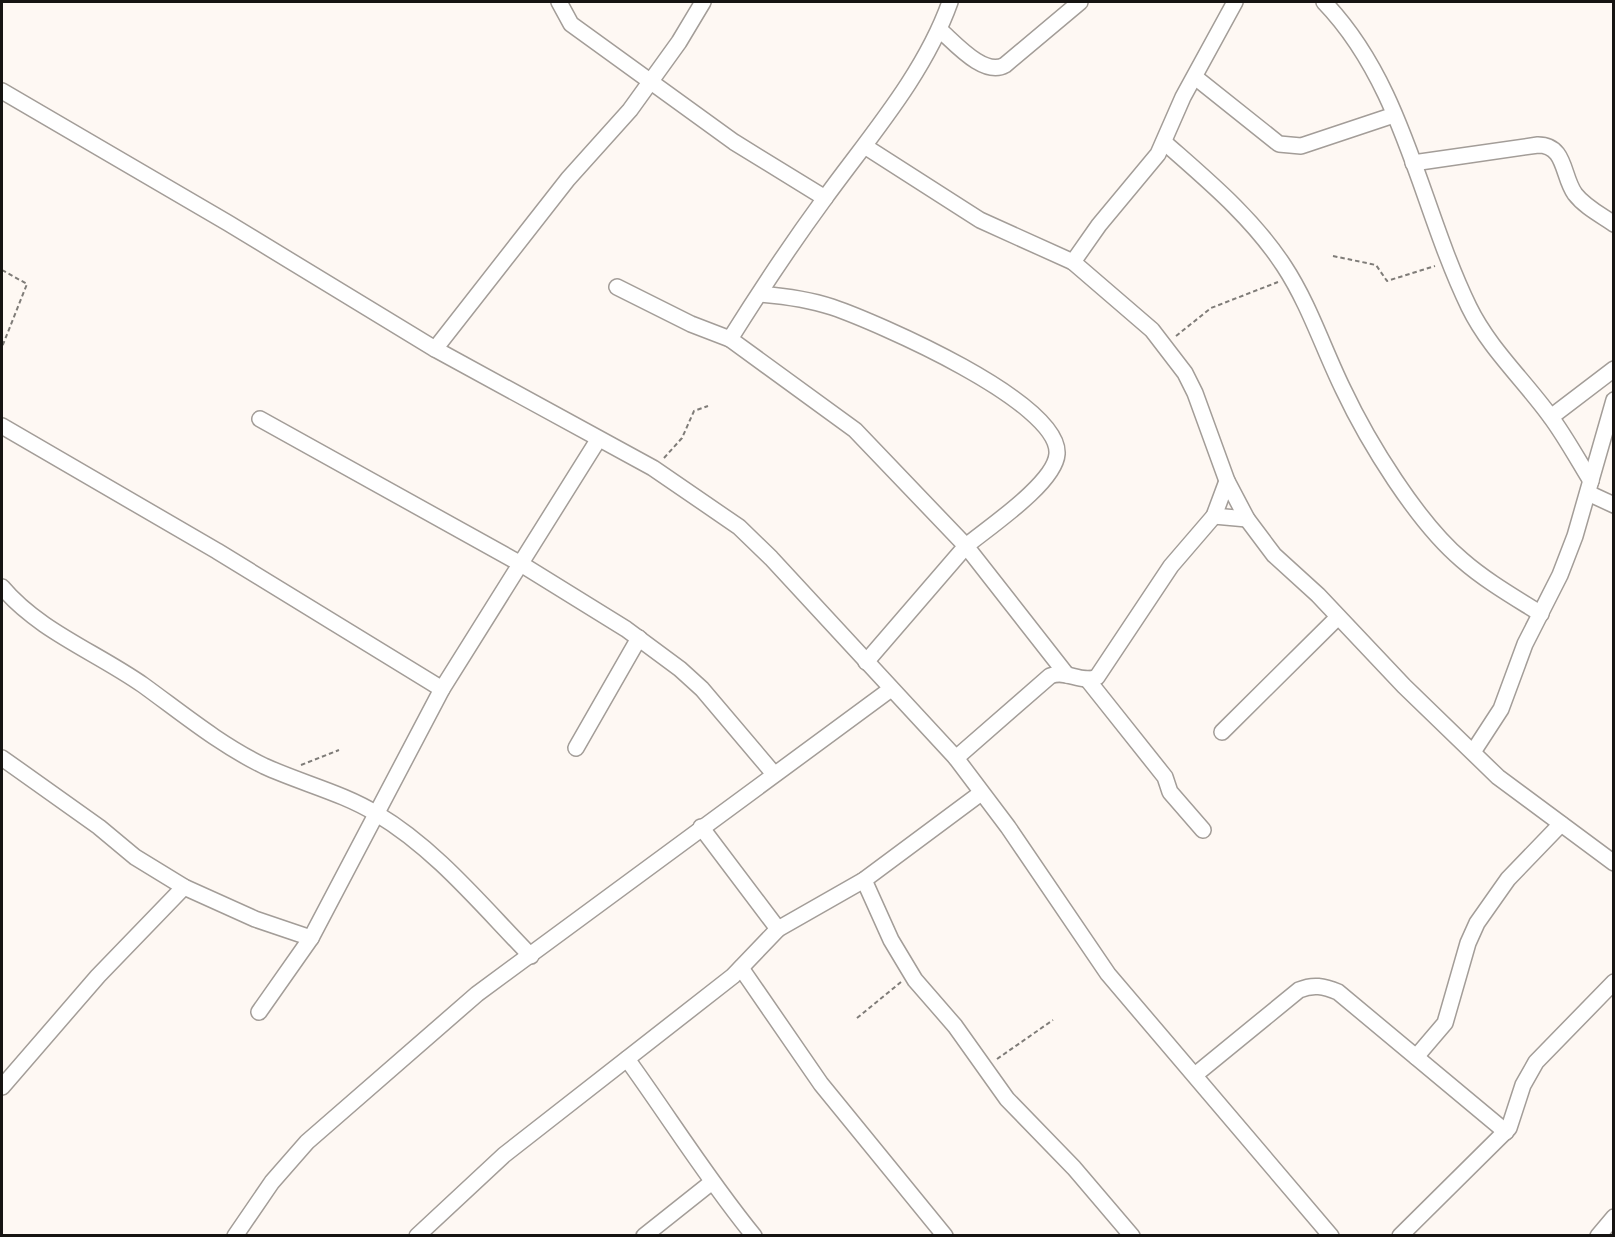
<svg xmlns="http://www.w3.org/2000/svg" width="1615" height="1237" viewBox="0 0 1615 1237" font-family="Commissioner,sans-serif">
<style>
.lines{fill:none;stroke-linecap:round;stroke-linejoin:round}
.minor-casing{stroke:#a39d98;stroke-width:18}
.path{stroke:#7f7c78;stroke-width:2;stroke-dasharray:4.5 3;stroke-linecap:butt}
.minor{stroke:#fff;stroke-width:15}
</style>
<rect width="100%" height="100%" fill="#fef8f3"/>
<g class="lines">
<defs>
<g id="minor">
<path d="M559 2 571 24 734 142 825 198"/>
<path d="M1324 2C1404 85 1420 206 1469 307 1489 348 1523 379 1550 416 1565 436 1578 460 1591 481"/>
<path d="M940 30C955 43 984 77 1005 65L1080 2"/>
<path d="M1195 77 1279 144 1301 146 1394 115"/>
<path d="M2 91 228 223 435 349 653 468 739 527 771 558 956 758 1008 827 1108 974 1331 1236"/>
<path d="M1164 142C1207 180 1252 217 1284 266 1309 304 1323 348 1343 389 1368 442 1417 522 1462 560 1486 581 1514 597 1541 614"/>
<path d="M866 147 980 220 1073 262 1099 225 1158 154 1183 97 1235 2"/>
<path d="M1413 163 1538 145C1566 145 1562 176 1575 194 1585 207 1601 215 1614 224"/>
<path d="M1073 262 1152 330 1185 373 1195 393 1227 481 1247 519 1274 555 1318 595 1404 686 1498 777 1614 863"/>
<path d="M617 287 691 324 730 339C760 291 792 243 825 198 870 136 924 75 950 2"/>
<path d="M760 294C785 296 808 299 832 307 876 322 1061 402 1057 454 1055 483 989 527 966 546L1067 675"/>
<path d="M730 339 855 430 966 546 866 662"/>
<path d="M435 349 568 179 630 110 679 42 703 2"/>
<path d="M1551 417 1614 369"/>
<path d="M260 419 521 564 626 629 680 669 702 689 774 774"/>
<path d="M2 426 217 551 442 689"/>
<path d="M1588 493 1614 505"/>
<path d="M1214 516 1247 519"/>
<path d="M2 587C39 631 96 652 143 685 183 714 219 744 264 766 301 783 343 793 377 814 436 849 483 907 531 956"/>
<path d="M1087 679 1165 777 1170 792 1203 830"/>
<path d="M1222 732 1338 617"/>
<path d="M576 748 639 638"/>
<path d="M1473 752 1501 709 1525 644 1560 575 1575 536 1614 400"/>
<path d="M2 758 99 827 135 857 184 887 255 919 311 938"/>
<path d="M956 758 1050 676C1066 669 1081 684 1097 677L1171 566 1214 516 1227 481"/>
<path d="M701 827 778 929"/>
<path d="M864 880 891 940 915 980 955 1026 1007 1099 1074 1168 1132 1236"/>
<path d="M741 968 821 1084 945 1236"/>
<path d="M259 1012 311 938 442 689 598 440"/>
<path d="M1416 1057 1445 1023 1468 943 1477 923 1508 879 1561 824"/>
<path d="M627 1059C669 1117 708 1180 754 1236"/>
<path d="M1195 1075 1299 990C1313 984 1324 986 1338 992L1506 1132"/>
<path d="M2 1087 98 976 184 887"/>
<path d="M235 1236 272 1182 307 1142 477 994 891 689"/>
<path d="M417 1236 504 1155 733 976 778 929 864 880 981 793"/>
<path d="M644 1236 712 1182"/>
<path d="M1400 1236 1509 1128 1523 1085 1536 1062 1614 982"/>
<path d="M1598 1236 1614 1217"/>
</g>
</defs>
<use href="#minor" class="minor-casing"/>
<g class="path">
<path d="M1333 256 1376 265 1387 281 1435 266"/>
<path d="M2 270 27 284 2 347"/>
<path d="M1176 336 1211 308 1278 282"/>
<path d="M664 458 682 438 694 411 708 406"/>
<path d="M301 765 339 750"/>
<path d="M857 1018 901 982"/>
<path d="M997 1059 1053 1020"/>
</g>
<use href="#minor" class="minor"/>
</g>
<rect width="1615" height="1237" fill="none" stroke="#161412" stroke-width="6"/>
</svg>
